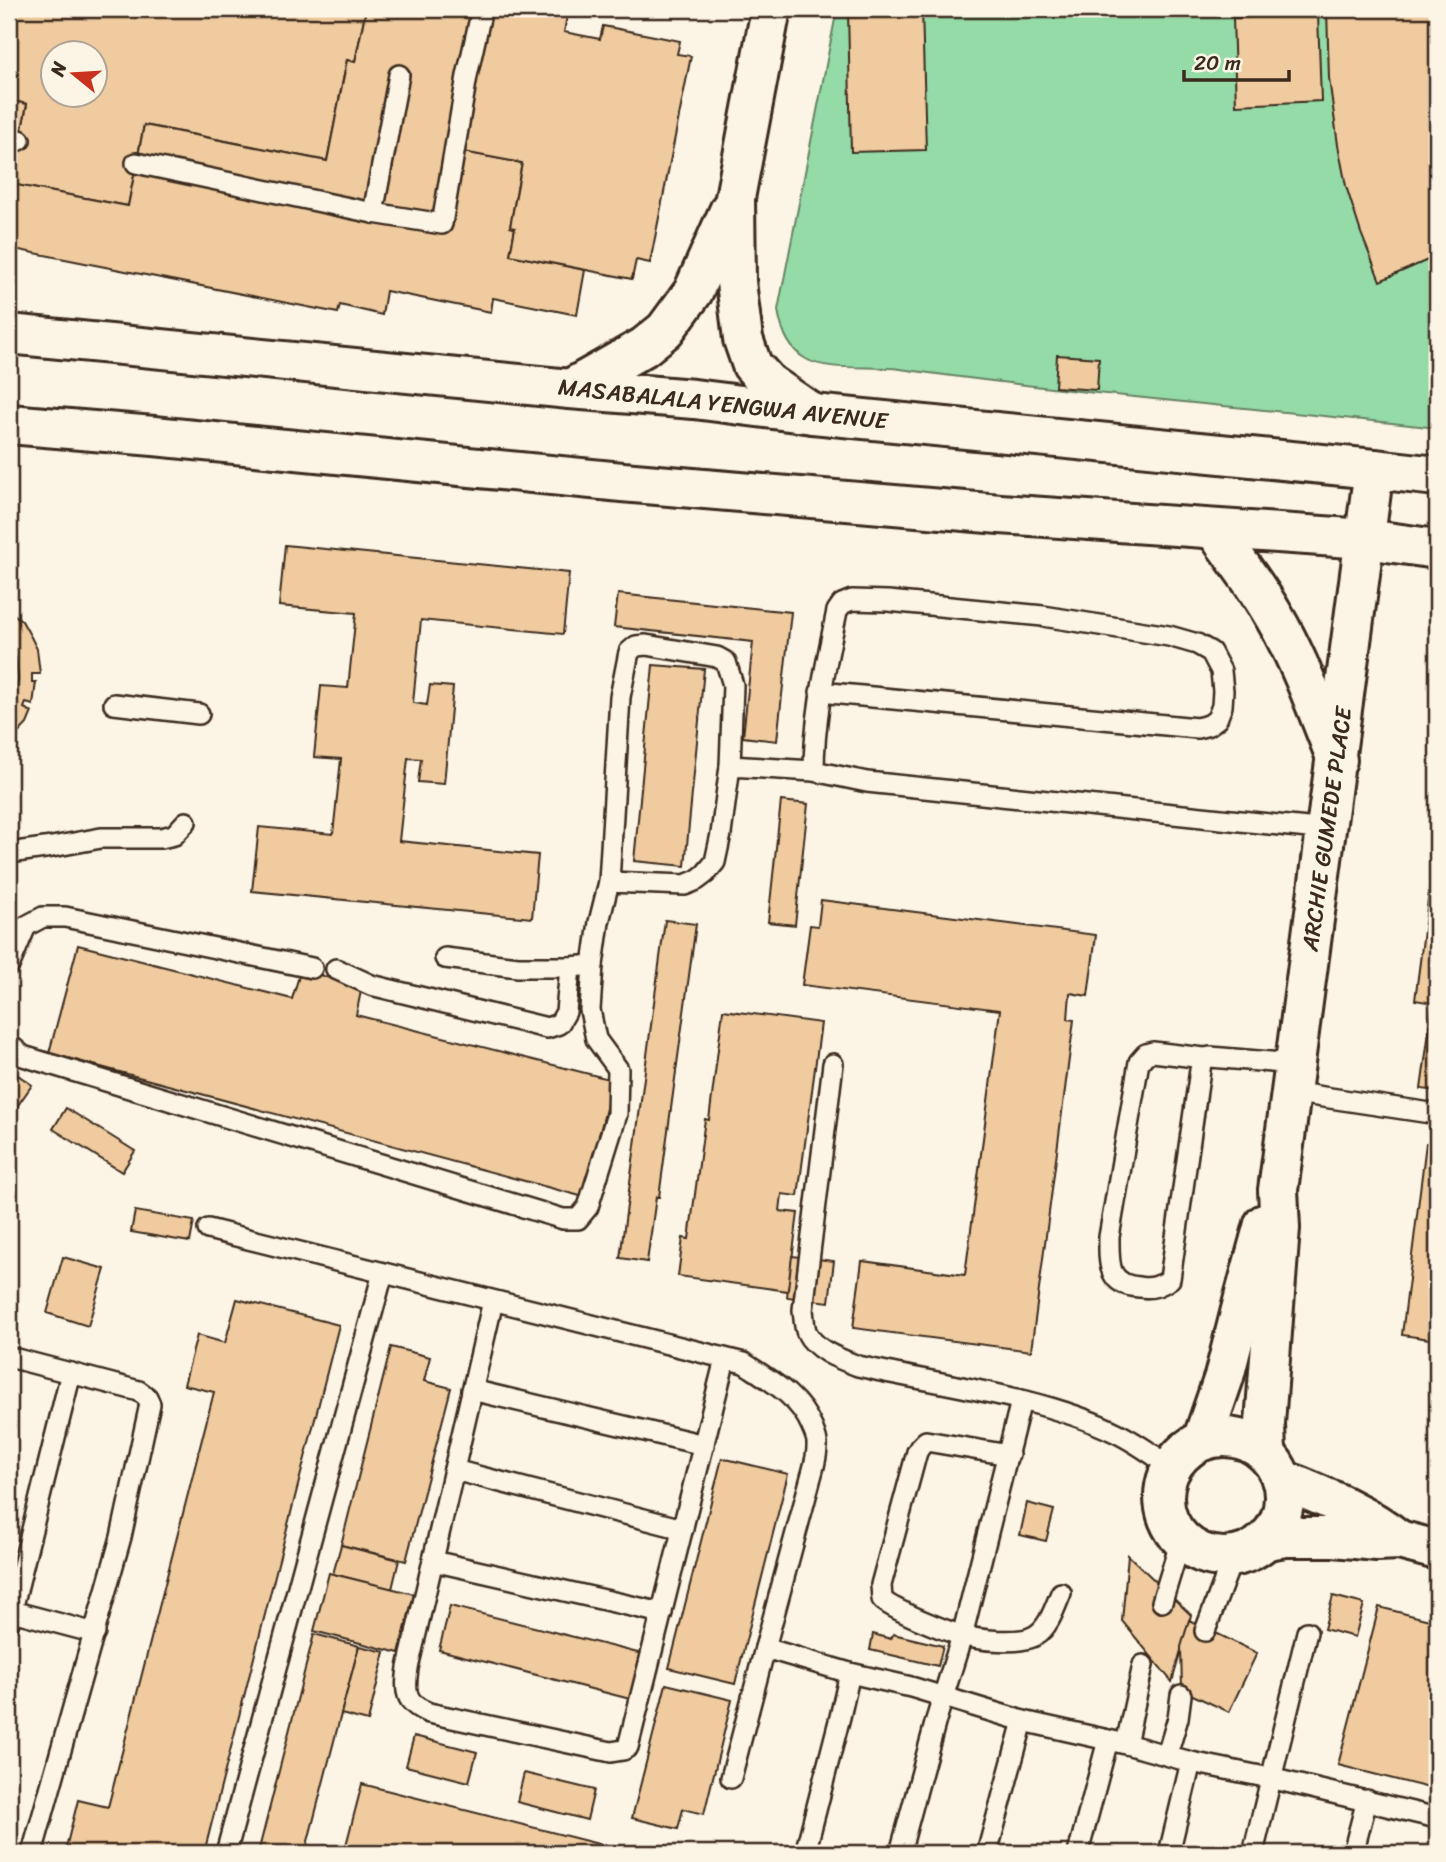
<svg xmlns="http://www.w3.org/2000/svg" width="1446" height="1862" viewBox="0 0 1446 1862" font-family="Sriracha,sans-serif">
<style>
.green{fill:#94dba8;stroke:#688263;stroke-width:2}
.building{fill:#efcb9f;stroke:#3b2a1e;stroke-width:2;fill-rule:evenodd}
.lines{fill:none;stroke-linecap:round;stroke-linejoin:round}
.service-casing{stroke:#3b2a1e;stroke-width:24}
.minor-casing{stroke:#3b2a1e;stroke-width:44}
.secondary-casing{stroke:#3b2a1e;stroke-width:44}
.service{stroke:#fcf5e5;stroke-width:19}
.minor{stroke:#fcf5e5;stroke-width:38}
.secondary{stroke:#fcf5e5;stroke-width:38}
.labels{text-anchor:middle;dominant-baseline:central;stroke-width:7;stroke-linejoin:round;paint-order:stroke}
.street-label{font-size:23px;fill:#3b2a1e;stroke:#fcf5e5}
</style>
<rect width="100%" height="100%" fill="#fcf5e5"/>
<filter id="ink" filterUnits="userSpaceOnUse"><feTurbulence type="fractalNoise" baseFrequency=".0143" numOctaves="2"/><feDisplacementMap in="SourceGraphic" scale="14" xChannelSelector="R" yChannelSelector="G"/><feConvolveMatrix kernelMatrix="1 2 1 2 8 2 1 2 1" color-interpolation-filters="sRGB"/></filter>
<g filter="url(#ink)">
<path class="green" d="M837 9H1437V428C1258 408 1078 394 900 369 873 365 828 372 806 359 788 349 781 329 778 310Z"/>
<g class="building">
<path d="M9 9H366L355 62 347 60 327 161 144 125 128 206 11 184 27 104 9 100ZM52 52H94V94H52Z"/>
<path d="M366 9H439L483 21 458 151 522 163 510 227 515 228 510 255 585 270 577 315 493 298 491 312 386 291 382 315 340 305 338 313 9 248V100L27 104 11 184 128 206 144 125 327 161 347 60 355 62Z"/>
<path d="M486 9H555L568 11 564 32 600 39 603 26 680 41 677 54 691 56 650 263 636 260 632 279 510 255 515 228 510 227 522 163 458 151Z"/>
<path d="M848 9H922L926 150 851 152Z"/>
<path d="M1327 9H1437V256L1380 281 1361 233 1346 186 1338 145 1329 78Z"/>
<path d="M1318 14 1321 101 1236 105 1233 18Z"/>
<path d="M1057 355 1099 358 1097 390 1055 387Z"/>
<path d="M285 545 569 573 563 634 421 620 413 703 427 705 430 685 453 687 444 784 418 782 421 759 408 758 399 841 538 855 532 918 252 891 259 827 333 834 341 759 314 757 321 686 348 688 356 613 279 606Z"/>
<path d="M618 594 791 612 777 741 743 737 753 642 614 627Z"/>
<path d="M9 610 22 621 31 637 37 649 40 674H32V682H36L33 705 26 703 24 708 32 712 27 724 9 743V708L13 701 18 680 16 659 9 641Z"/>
<path d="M9 641 16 659 18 680 13 701 9 708Z"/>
<path d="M653 665 704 669 685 866 634 861Z"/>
<path d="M781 801 808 804 795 925 768 922Z"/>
<path d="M1437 831V1091L1421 1089 1433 1003 1415 1000Z"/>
<path d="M821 900 1096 935 1088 996 1070 993 1068 1019 1074 1020 1031 1351 853 1328 862 1261 965 1275 1000 1010 802 985 810 925 818 926Z"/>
<path d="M665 920 696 924 659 1197H656L647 1262 620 1258Z"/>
<path d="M78 945 292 999 299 976 314 972 361 991 356 1015 613 1080 584 1197 49 1053Z"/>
<path d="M723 1010 821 1023 798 1196 782 1194 780 1211 798 1213 788 1291 678 1276 683 1238 689 1239 705 1119 709 1120Z"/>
<path d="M11 1070 32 1085 9 1118V1073Z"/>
<path d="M66 1108 135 1151 122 1172 53 1129Z"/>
<path d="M1426 1143 1437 1144V1340L1402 1335Z"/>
<path d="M135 1211 194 1221 190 1242 131 1232Z"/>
<path d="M792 1256 834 1261 829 1302 787 1297Z"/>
<path d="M63 1257 105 1269 88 1326 47 1313Z"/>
<path d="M237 1299 339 1325 204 1853 65 1852 78 1800 108 1807 214 1392 184 1385 197 1335 225 1343Z"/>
<path d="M391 1347 430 1357 424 1381 451 1388 406 1561 341 1545Z"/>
<path d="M722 1458 788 1474 735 1684 669 1668Z"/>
<path d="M1027 1503 1054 1510 1046 1541 1020 1535Z"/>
<path d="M341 1545 399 1560 392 1589 333 1574Z"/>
<path d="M1128 1555 1191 1615 1172 1682 1122 1621Z"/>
<path d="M329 1573 414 1594 399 1653 314 1631Z"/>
<path d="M1333 1596 1364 1604 1355 1637 1324 1629Z"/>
<path d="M450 1606 646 1655 634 1700 439 1650Z"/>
<path d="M1379 1607 1437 1622V1790L1338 1765Z"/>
<path d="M1189 1620 1257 1653 1229 1712 1182 1690 1181 1647Z"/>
<path d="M314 1634 359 1646 341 1714 305 1853H258Z"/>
<path d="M873 1634 891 1639 893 1634 943 1646 938 1666 870 1650Z"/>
<path d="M359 1646 385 1652 368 1721 341 1714Z"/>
<path d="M666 1684 732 1700 704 1814 683 1809 678 1829 632 1818Z"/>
<path d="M414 1736 477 1752 469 1782 406 1766Z"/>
<path d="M524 1773 594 1790 587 1820 517 1802Z"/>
<path d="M362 1784 634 1853H344Z"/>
</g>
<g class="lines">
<defs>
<g id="service">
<path d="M9 138 20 140"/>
<path d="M136 163 373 213 442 224 467 76 482 9"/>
<path d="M373 213 399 75"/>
<path d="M820 692 1197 728 1209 725 1217 719 1222 706 1223 691 1221 671 1211 652 1197 644 1169 636 1043 616 888 601 852 600 842 604 837 611C826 665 814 717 814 771L867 782 1327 830"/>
<path d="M114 704 199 714"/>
<path d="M9 853 52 847 101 838H161L174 835 186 822"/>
<path d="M609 882 620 697 629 652 636 646 646 645 717 657 726 662 733 685 730 766"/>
<path d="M445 958 518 967H570L593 965 599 922 609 882 685 885 697 880 705 874 715 862 721 834 730 766 814 771"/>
<path d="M9 966 26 926 43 917H65L312 968"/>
<path d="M336 969 371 985 547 1028 559 1024 566 1012 570 967"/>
<path d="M9 1044 23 1056 563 1219H578L588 1207 617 1114 618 1069 596 1039 590 1010 593 965"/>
<path d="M1204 1058 1201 1063 1170 1279C1160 1287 1151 1289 1139 1287 1107 1285 1109 1263 1109 1237L1139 1062 1146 1054 1153 1052 1204 1058 1210 1057 1294 1064"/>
<path d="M833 1064 803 1310C804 1317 804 1327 807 1333 816 1351 840 1359 858 1366 941 1385 1041 1396 1117 1433 1137 1443 1154 1455 1172 1468"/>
<path d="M1290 1092 1437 1114"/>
<path d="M208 1229 744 1363C771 1381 799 1396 812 1427 814 1432 817 1438 817 1443 818 1456 813 1469 810 1481L765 1648 850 1673 911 1687 1023 1721 1126 1744"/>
<path d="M493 1301 408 1668C405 1691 404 1703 429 1713L611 1752 623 1750 628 1747 725 1359"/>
<path d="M9 1357 139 1391 147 1397 150 1404 121 1537 32 1853"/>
<path d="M472 1390 704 1445"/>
<path d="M1009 1455 926 1441 920 1447 917 1452 881 1585 882 1599C890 1609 946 1631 961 1635 977 1640 1022 1645 1036 1635 1049 1627 1055 1607 1061 1593"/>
<path d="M454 1470 683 1529"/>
<path d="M433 1561 662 1613"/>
<path d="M1162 1602 1181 1540"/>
<path d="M12 1611 95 1633"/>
<path d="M9 1622 71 1373"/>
<path d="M1205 1631 1233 1557"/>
<path d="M1143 1665 1126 1744 1191 1762 1270 1778 1437 1818"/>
<path d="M1167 1755 1178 1718 1181 1695"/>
<path d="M731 1778 765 1648"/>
<path d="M226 1853 383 1273"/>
<path d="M805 1853 840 1717 850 1673"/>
<path d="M900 1853 936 1720 962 1636 1021 1401"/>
<path d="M987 1853 1023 1721"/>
<path d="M1078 1853 1108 1740"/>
<path d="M1169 1853 1191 1762"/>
<path d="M1253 1853 1307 1632"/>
<path d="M1353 1853 1367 1800"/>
</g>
<g id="minor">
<path d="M771 9 735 198 736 282 743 339 752 365 768 383 813 414"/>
<path d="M570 389 644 347 665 330 693 292 730 209"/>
<circle cx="1224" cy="1497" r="60"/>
<path d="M1202 1441 1224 1377 1245 1294 1264 1224"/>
<path d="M1266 1454 1265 1423 1280 1228 1278 1190 1374 469"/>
<path d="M1281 1479C1322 1496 1364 1512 1399 1540"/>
<path d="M1267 1540 1286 1537H1334L1377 1541 1399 1540 1437 1550"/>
</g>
<g id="secondary">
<path d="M9 334 570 389 694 399 813 414 1374 469 1437 476"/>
<path d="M9 424 154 436 622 482 1000 514 1366 539 1437 549"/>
<path d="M1214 529C1237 561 1261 592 1280 627 1303 669 1319 715 1337 760"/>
</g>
</defs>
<use href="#service" class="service-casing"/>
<use href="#minor" class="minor-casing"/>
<use href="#secondary" class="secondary-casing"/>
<use href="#service" class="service"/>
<use href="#minor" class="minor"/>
<use href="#secondary" class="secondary"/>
</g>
</g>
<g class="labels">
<g class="street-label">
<text transform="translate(723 404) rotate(6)">MASABALALA YENGWA AVENUE</text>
<text transform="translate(1327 829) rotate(-82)">ARCHIE GUMEDE PLACE</text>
</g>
</g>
<rect width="1446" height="1862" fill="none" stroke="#fcf5e5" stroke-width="35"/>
<rect x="18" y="18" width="1411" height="1827" fill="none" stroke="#3b2a1e" stroke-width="2.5" filter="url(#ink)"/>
<g transform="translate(74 74) rotate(288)"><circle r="33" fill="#fcf5e5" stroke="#afa495" stroke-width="2"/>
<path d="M0-5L12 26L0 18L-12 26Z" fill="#c8321e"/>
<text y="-10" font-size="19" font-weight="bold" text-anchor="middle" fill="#3b2a1e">N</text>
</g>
<path d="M1184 70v10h105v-10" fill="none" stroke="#3b2a1e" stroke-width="3.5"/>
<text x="1194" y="70" font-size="21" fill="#3b2a1e" stroke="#fcf5e5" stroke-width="5" paint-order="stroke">20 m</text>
</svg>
